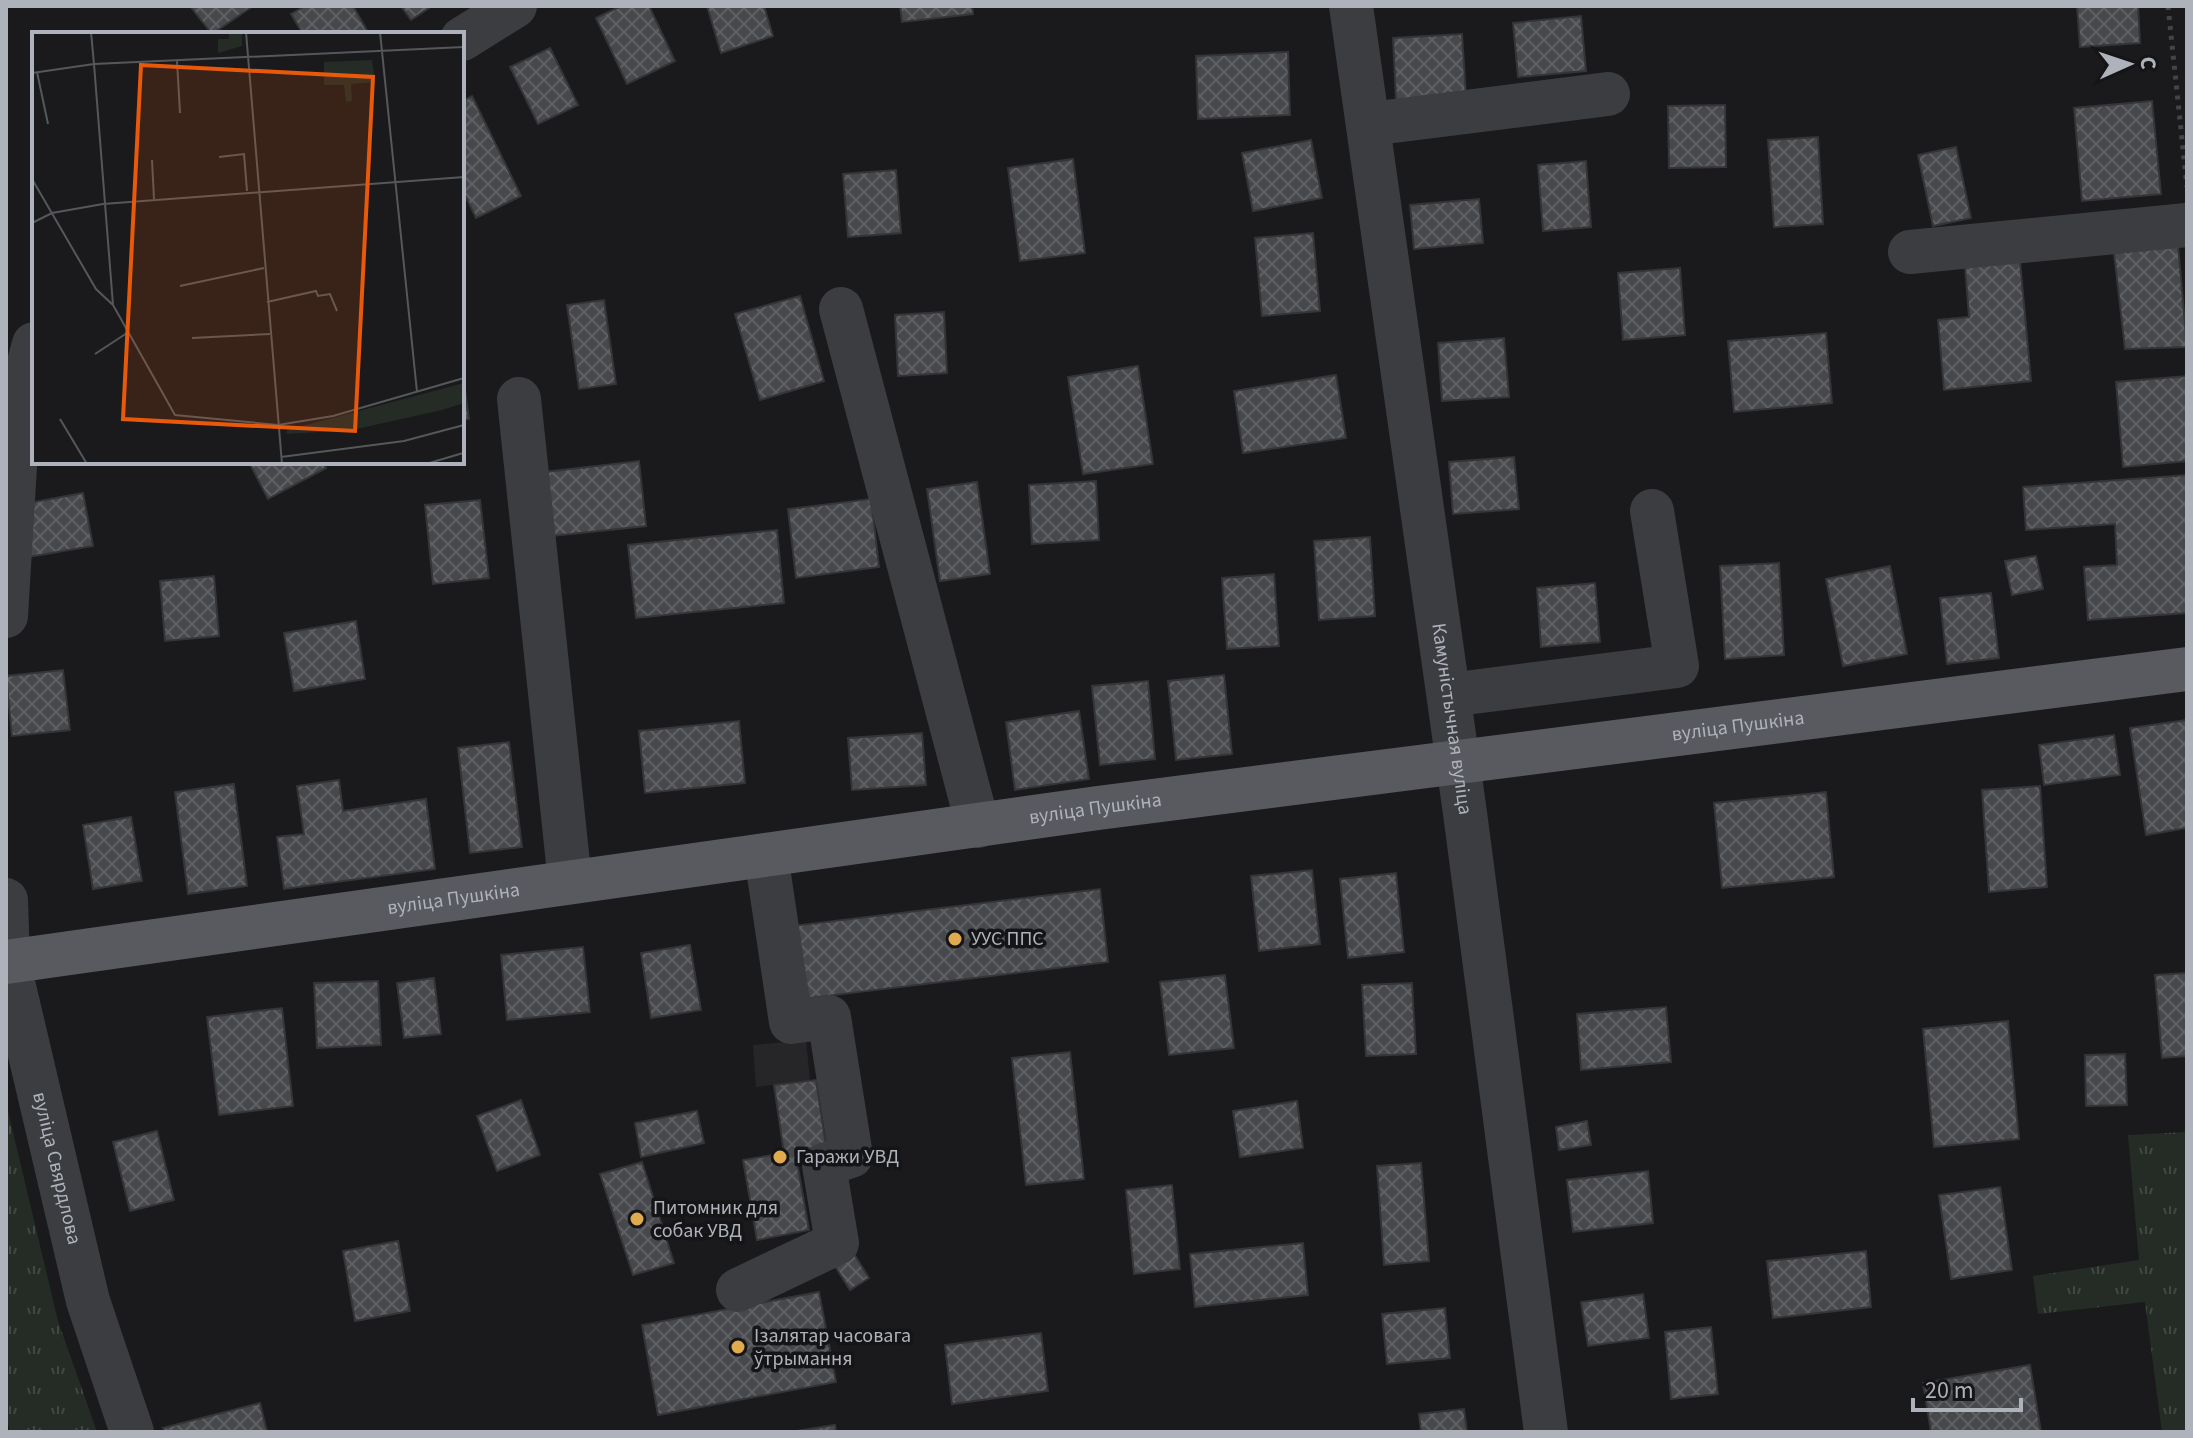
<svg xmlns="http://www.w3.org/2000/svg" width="2193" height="1438" viewBox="0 0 2193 1438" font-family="'Source Sans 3',sans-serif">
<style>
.built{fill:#262629}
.grass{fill:url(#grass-tufts)}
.building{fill:url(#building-cross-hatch);stroke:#353538;stroke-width:2}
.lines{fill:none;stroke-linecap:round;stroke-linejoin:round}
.path{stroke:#424448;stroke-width:5;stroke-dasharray:4 6;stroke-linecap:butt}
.minor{stroke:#3c3d41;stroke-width:44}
.major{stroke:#585a5f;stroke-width:44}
.poi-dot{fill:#e0ab4f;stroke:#151517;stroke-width:3}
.labels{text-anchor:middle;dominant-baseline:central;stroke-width:7;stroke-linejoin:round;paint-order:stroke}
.street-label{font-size:20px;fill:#aeb2ba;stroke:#151517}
.poi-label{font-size:20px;fill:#aeb2ba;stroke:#151517;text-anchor:start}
.inset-road{fill:none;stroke:#55575b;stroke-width:2}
.view{fill:#e8590c;fill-opacity:0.15;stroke:#e8590c;stroke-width:4}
.inset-edge{fill:none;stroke:#aeb2ba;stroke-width:4}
</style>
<defs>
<pattern id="grass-tufts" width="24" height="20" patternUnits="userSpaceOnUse" patternTransform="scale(2)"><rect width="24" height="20" fill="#252c25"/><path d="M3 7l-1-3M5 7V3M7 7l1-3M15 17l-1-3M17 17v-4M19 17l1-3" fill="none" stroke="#424843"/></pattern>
<pattern id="building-cross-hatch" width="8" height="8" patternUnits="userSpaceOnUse" patternTransform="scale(2)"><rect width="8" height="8" fill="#47484c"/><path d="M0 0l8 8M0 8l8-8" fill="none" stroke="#5f6064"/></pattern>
</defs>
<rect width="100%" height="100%" fill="#1a1a1c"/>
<path class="built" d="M806 1040 810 1080 756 1087 753 1045Z"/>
<g class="grass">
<path d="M6 1103 58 1321 97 1432H10L8 1423Z"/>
<path d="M2187 1132V1432H2162L2145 1302 2038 1314 2033 1276 2139 1260 2128 1135Z"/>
</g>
<g class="building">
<path d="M190 6H253L212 34Z"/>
<path d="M305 6H353L369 34H303L291 14Z"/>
<path d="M401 6H427L429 8 411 20Z"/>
<path d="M621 6H649L675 61 627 84 596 18Z"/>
<path d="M707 6H764L773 36 721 53Z"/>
<path d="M900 6H972L973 14 902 22Z"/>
<path d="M2077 6H2138L2140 43 2080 47Z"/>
<path d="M1581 16 1586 71 1518 77 1513 23Z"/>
<path d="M1462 34 1466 96 1396 100 1393 38Z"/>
<path d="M550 48 578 105 538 124 510 67Z"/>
<path d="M1288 52 1290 115 1198 119 1196 56Z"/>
<path d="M472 96 521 196 476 218 462 189V101Z"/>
<path d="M2152 101 2161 194 2082 201 2074 108Z"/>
<path d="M1725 105 1726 167 1669 168 1668 106Z"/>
<path d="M1818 137 1823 224 1774 227 1768 140Z"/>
<path d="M1311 140 1322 198 1253 211 1242 153Z"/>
<path d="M1956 147 1971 218 1933 226 1918 155Z"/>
<path d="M1073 159 1085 253 1020 261 1008 168Z"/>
<path d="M1586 161 1591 227 1543 231 1538 165Z"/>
<path d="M896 170 901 233 848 237 843 174Z"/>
<path d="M1479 199 1483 243 1414 249 1410 205Z"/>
<path d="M1313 233 1320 311 1262 316 1255 238Z"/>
<path d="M2178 245 2187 347 2125 349 2114 253Z"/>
<path d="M2020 261 2031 381 1944 390 1938 320 1969 317 1965 266Z"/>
<path d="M1680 268 1685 335 1623 340 1618 273Z"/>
<path d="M800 296 824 381 760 400 735 314Z"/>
<path d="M604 300 616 384 579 389 567 305Z"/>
<path d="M944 312 947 373 898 376 895 315Z"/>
<path d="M1826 333 1832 403 1734 412 1728 341Z"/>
<path d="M1504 338 1509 397 1442 401 1438 343Z"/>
<path d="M1138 366 1153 464 1083 474 1068 377Z"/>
<path d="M462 369 469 419 462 420Z"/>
<path d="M1336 375 1346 438 1243 453 1234 391Z"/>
<path d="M2187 376V461L2123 467 2116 382Z"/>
<path d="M1514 457 1519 509 1453 514 1449 462Z"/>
<path d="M639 461 646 526 552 536 545 472Z"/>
<path d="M249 462H323L326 468 268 499Z"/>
<path d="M2187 475V613L2088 620 2084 567 2117 565 2115 524 2026 530 2023 487Z"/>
<path d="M1096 481 1099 540 1032 544 1029 485Z"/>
<path d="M977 482 990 574 940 581 927 489Z"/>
<path d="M83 493 93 546 28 557 18 505Z"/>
<path d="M871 499 879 567 796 578 788 509Z"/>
<path d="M480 500 489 578 433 584 425 505Z"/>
<path d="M777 530 784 603 636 618 628 545Z"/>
<path d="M1370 537 1375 616 1319 620 1314 541Z"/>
<path d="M2036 556 2043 589 2012 595 2005 561Z"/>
<path d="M1779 563 1784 655 1725 659 1720 566Z"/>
<path d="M1890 566 1907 654 1843 666 1826 579Z"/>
<path d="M1274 574 1279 646 1227 649 1222 578Z"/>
<path d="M214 576 219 636 165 641 160 581Z"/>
<path d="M1595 583 1600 642 1541 647 1537 588Z"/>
<path d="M1991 593 1999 658 1947 664 1940 598Z"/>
<path d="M356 621 365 679 294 691 284 633Z"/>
<path d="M63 670 70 730 12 736 6 676Z"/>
<path d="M1224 675 1232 754 1176 760 1168 681Z"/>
<path d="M1148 681 1155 759 1100 765 1092 686Z"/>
<path d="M1079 711 1089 779 1015 790 1006 722Z"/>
<path d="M2187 720V828L2146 835 2130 728Z"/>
<path d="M739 721 745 783 645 793 639 731Z"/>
<path d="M922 733 926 785 852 790 848 738Z"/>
<path d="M2114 735 2120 775 2044 785 2039 745Z"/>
<path d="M509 742 522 847 470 853 458 748Z"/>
<path d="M339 780 343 811 426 799 435 869 284 889 277 837 304 834 297 786Z"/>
<path d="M234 784 247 886 188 894 175 792Z"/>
<path d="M2040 786 2047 887 1989 892 1982 790Z"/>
<path d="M1826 792 1834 877 1722 888 1714 803Z"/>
<path d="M131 817 142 881 93 889 83 825Z"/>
<path d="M1312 870 1320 944 1259 951 1251 876Z"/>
<path d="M1396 873 1404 952 1348 958 1340 879Z"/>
<path d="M1100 889 1108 962 793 1000 784 927Z"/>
<path d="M690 945 701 1010 651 1018 641 953Z"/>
<path d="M583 947 590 1012 507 1020 501 955Z"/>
<path d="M2187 973V1056L2162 1058 2155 975Z"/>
<path d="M1225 975 1234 1048 1169 1055 1160 982Z"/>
<path d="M434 978 441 1034 404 1038 397 983Z"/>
<path d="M378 981 381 1045 317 1048 314 983Z"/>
<path d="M1412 983 1416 1054 1366 1056 1362 985Z"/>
<path d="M1666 1007 1671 1062 1581 1070 1577 1014Z"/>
<path d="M282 1008 293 1106 219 1115 207 1017Z"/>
<path d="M2008 1021 2019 1139 1934 1147 1923 1029Z"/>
<path d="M1070 1052 1084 1179 1026 1185 1012 1058Z"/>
<path d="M2125 1054 2127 1105 2086 1106 2085 1055Z"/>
<path d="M816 1080 826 1146 795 1151 809 1230 757 1240 743 1160 784 1153 774 1085Z"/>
<path d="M521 1100 540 1155 497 1171 477 1116Z"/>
<path d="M1297 1101 1303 1148 1240 1157 1233 1111Z"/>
<path d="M697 1111 704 1143 641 1157 635 1123Z"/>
<path d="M1587 1121 1591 1145 1559 1150 1556 1127Z"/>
<path d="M157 1131 174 1200 130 1211 113 1142Z"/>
<path d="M642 1162 674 1263 633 1275 600 1174Z"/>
<path d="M1421 1163 1429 1261 1384 1265 1377 1166Z"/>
<path d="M1648 1171 1653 1223 1573 1232 1567 1180Z"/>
<path d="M1172 1185 1180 1269 1134 1274 1126 1190Z"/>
<path d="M2000 1187 2012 1270 1951 1279 1939 1195Z"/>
<path d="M398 1241 410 1311 355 1321 343 1251Z"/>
<path d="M1303 1243 1308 1295 1195 1307 1190 1254Z"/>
<path d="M849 1246 869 1278 850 1290 830 1258Z"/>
<path d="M1866 1251 1871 1307 1773 1318 1767 1261Z"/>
<path d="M819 1292 836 1382 658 1415 642 1325Z"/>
<path d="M1643 1294 1649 1338 1588 1346 1581 1302Z"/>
<path d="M1445 1308 1450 1358 1387 1364 1382 1314Z"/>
<path d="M1711 1327 1718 1394 1671 1399 1665 1332Z"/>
<path d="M1041 1333 1048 1391 952 1404 945 1345Z"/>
<path d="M2030 1365 2041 1432H1931L1923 1383Z"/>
<path d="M260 1403 267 1432H165L163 1428Z"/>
<path d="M1464 1409 1467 1432H1421L1419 1414Z"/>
<path d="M835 1425 836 1432H790Z"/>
</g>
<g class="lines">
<path class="path" d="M2168 6 2187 187"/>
<g class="minor">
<path id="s1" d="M1351 6 1465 813 1546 1432"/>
<path d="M462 39 515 6"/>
<path d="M1370 124 1608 94"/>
<path d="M1910 252 2187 225"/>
<path d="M841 309 978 826"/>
<path d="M519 399 570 882"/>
<path d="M6 616 19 400 34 344"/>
<path d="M1449 695 1677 666 1652 511"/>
<path id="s2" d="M6 900 8 961 88 1301 132 1432"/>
<path d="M738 1290 837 1243 824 1165 851 1156 829 1017 791 1022 766 855"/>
</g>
<path class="major" id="s3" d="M6 962 1098 808 2187 669"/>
</g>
<g class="poi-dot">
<circle cx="955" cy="939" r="8"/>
<circle cx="780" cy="1157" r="8"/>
<circle cx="637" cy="1219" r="8"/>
<circle cx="738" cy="1347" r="8"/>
</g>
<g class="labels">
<g class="street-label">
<text stroke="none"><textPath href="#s1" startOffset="720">Камуністычная вуліца</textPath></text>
<text stroke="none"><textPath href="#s3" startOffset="1748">вуліца Пушкіна</textPath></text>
<text stroke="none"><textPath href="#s3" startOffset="1100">вуліца Пушкіна</textPath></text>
<text stroke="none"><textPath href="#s3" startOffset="452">вуліца Пушкіна</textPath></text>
<text stroke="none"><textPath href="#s2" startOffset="274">вуліца Свярдлова</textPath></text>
</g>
<g class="poi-label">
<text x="971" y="939">УУС ППС</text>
<text x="796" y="1157">Гаражи УВД</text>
<text x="653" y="1208">Питомник для<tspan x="653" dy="23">собак УВД</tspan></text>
<text x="754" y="1336">Ізалятар часовага<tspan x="754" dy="23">ўтрымання</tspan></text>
</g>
</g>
<g transform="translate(32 32)">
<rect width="432" height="432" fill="#1a1a1c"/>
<path d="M340 28 343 50 319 52 320 69 314 70 312 53H292V30ZM432 351V371L410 378 320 398 255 402V398Z" fill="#252c25"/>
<path d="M197 0H210V14L186 21V7H197Z" fill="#252c25"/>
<path class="inset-road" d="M59 0 62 32M214 0 250 432M348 0 385 360M145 29 148 81M62 32 81 273 143 383 246 393 301 384 432 346M5 40 16 92M0 41 62 32 432 15M187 125 212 122 215 159M120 128 122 167M0 147 64 257 81 273M0 191 20 181 71 172 432 145M148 254 232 236M235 270 284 259 286 264 298 262 305 279M160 306 238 302M63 322 95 301M28 387 55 432M249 425 372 409 432 393M394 432 431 421"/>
<path class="view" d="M109 33 341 45 323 399 91 387Z"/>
<rect width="432" height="432" class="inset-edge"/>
</g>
<rect width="2193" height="1438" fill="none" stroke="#aeb2ba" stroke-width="16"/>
<g transform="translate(2129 64) rotate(87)" stroke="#151517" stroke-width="6" paint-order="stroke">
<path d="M0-6L14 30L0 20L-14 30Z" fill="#aeb2ba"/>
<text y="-12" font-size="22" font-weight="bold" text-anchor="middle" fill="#aeb2ba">С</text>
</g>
<path d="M1913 1398v12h108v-12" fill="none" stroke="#aeb2ba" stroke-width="4"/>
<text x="1925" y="1398" font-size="24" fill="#aeb2ba" stroke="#151517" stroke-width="6" paint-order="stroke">20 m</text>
</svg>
